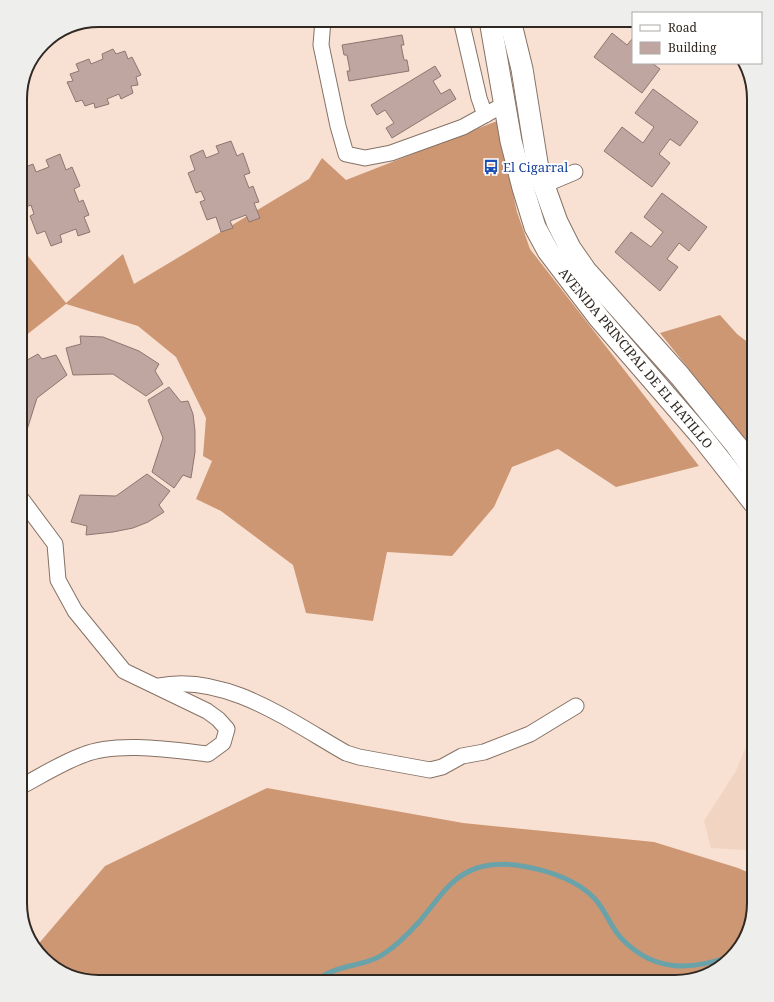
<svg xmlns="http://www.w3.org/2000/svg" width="774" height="1002" viewBox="0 0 774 1002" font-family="'Noto Serif',serif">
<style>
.built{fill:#f1d4c1}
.forest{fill:#ce9773}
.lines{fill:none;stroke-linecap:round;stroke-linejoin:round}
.stream{stroke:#6aa2aa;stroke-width:5}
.building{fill:#c0a6a0;stroke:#8e7670}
.street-casing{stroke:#867266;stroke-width:17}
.secondary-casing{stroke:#867266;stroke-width:23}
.street{stroke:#fff;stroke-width:15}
.secondary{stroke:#fff;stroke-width:21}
.labels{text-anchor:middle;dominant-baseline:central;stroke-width:3.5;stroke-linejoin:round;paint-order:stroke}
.transit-label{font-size:13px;fill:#164399;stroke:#fff;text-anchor:start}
.street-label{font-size:13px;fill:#302822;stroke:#fff}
.rim{fill:none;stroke:#302822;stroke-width:2}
</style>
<rect width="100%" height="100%" fill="#f8e1d3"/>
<path class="built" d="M754 728V857L746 850 711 848 704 821 736 771Z"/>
<g class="forest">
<path d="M497 121 517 212 530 249 699 466 616 487 558 449 512 467 494 507 452 556 387 552 373 621 306 613 293 565 221 511 196 499 212 461 203 456 206 418 176 357 138 326 66 304 20 340V246L66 303 123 254 134 284 309 179 322 158 346 180Z"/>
<path d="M720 315 737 334 754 347V450L660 333Z"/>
<path d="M267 788 463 823 654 842 738 868 754 875V903L744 942 719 969 675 982H99L60 972 35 948 105 866Z"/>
</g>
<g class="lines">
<path class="stream" d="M313 982C322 976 331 971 342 968 356 964 373 962 385 953 397 945 408 934 418 923 437 902 449 877 477 868 510 857 571 873 595 899 606 911 611 928 622 939 654 972 690 971 731 956"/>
</g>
<g class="building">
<path d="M374 20H435L434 27Z"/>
<path d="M612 33 627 45 633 38V63H652L660 69 642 93 594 57Z"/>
<path d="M402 35 404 45H401L404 60H407L409 71 349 81 347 71H350L347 55H344L342 45Z"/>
<path d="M113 49 116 54 125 51 128 59 132 57 141 75 136 77 138 85 131 86 133 93 121 99 119 94 107 99 109 104 95 108 94 103 85 106 82 100 76 102 67 82 73 81 70 74 79 71 76 64 89 59 91 64 103 59 102 54Z"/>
<path d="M435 66 441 76 433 81 441 94 450 89 456 99 392 138 386 128 394 123 385 110 377 115 371 105Z"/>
<path d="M653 89 698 122 680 146 670 139 659 154 670 163 652 187 604 151 622 127 643 143 654 127 635 113Z"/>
<path d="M231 141 237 156 243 153 250 173 244 175 249 188 253 186 259 202 254 203 260 218 249 222 246 215 230 221 233 228 221 232 216 217 207 220 200 202 205 200 201 191 196 193 188 173 195 170 190 156 203 150 206 158 219 153 216 146Z"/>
<path d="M60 154 66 170 72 167 80 186 74 189 79 202 83 200 89 215 84 217 90 232 78 236 76 229 60 235 62 242 51 246 45 231 37 234 30 216 34 214 31 205 26 207 20 193V186L25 184 20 169 33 164 36 172 49 167 46 160Z"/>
<path d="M662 193 707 227 689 251 679 243 667 259 678 267 660 291 615 252 631 232 651 247 663 232 644 217Z"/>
<path d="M80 336 103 337 139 351 159 364 155 371 163 384 146 396 113 374 73 375 66 348 81 344Z"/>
<path d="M38 354 42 359 56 355 67 375 37 398 26 433 20 432V364Z"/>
<path d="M169 387 181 402 188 401 193 414 195 431V452L191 478 183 475 174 488 152 472 163 438 148 400Z"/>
<path d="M147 474 170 491 159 505 164 512 148 522 133 528 113 532 86 535 87 526 71 522 80 495 116 496Z"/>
</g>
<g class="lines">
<defs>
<g id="street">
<path d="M323 20 321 45 338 126 346 154 365 158 391 153 463 127 505 104"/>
<path d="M461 20 479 98 485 115"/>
<path d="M544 185 575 172"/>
<path d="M158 686C225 672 291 722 346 753L359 757 430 770 442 767 462 756 484 752 530 734 576 706"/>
<path d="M20 787C41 776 61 763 83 755 116 741 173 750 208 754L223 743 227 729 218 719 207 711 124 671 75 611 58 580 55 544 20 497"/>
</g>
<g id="secondary">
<path d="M490 20 511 141 523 188 535 227 548 251 599 318 702 437 754 503"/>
<path d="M510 20 522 69 538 169 557 222 570 248 586 271 680 376 736 445 754 470"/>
</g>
</defs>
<use href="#street" class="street-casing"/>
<use href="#secondary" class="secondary-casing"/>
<use href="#street" class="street"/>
<use href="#secondary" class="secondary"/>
</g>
<defs>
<symbol id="bus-bare" viewBox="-9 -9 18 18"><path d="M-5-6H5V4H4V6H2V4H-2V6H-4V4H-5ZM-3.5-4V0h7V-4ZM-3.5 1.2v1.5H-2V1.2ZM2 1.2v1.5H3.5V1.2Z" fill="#1a4fb4" stroke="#fff" stroke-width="2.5" paint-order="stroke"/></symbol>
</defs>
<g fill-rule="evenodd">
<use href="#bus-bare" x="480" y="156" width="22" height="22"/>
</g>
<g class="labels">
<g class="transit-label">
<text x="503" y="167">El Cigarral</text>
</g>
<g class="street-label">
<text transform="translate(636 358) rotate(50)">AVENIDA PRINCIPAL DE EL HATILLO</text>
</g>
</g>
<path d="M0 0H774V1002H0ZM99 27H675A72 72 0 0 1 747 99V903A72 72 0 0 1 675 975H99A72 72 0 0 1 27 903V99A72 72 0 0 1 99 27Z" fill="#eeeeed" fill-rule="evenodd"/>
<path class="rim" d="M99 27H675A72 72 0 0 1 747 99V903A72 72 0 0 1 675 975H99A72 72 0 0 1 27 903V99A72 72 0 0 1 99 27Z"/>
<rect x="632" y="12" width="130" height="52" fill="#ffffff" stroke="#aca9a7"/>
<rect x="640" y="25" width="20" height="6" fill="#ffffff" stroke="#aca9a7"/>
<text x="668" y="32" font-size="12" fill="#302822">Road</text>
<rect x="640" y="42" width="20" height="12" fill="#c0a6a0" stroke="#aca9a7"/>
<text x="668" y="52" font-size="12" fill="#302822">Building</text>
</svg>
